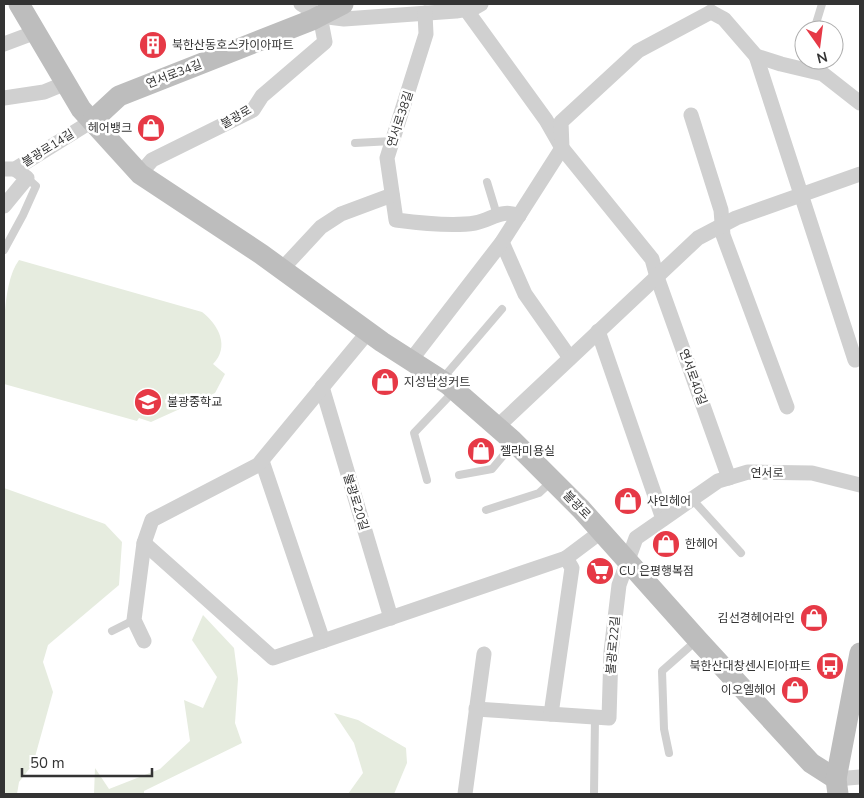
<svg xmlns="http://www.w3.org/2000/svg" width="864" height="798" viewBox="0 0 864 798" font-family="'Nunito Sans','Noto Sans KR',sans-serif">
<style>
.green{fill:#e6ecdf}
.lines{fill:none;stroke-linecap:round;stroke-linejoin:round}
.lane{stroke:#d0d0d0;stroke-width:8}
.street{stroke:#d0d0d0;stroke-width:15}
.secondary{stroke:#bdbdbd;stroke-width:21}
.labels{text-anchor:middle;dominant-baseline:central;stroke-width:5;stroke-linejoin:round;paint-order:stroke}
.poi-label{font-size:12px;fill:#333;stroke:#fff;text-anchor:start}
.street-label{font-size:12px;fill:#333;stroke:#fff}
</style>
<rect width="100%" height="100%" fill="#fff"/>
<g class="green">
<path d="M19 260 202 312C219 325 230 347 213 364L225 374 215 393 151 422 139 418 137 421 4 384C4 352 0 285 19 260Z"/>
<path d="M4 488 105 524 122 542 119 585 48 645 43 662 53 692 33 764 19 782 17 794H4Z"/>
<path d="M203 615 234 648 238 679 235 723 242 743 144 791V794H94L95 768 109 789 160 769 190 741 184 700 203 708 217 677 192 640Z"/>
<path d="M334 713 358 720 406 748 407 763 394 794H348L363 773 354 743Z"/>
</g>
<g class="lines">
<g class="lane">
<path d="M814 30 822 4"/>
<path d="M355 143 392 141"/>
<path d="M487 182 497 215"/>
<path d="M4 250 23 215 36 186 27 178"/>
<path d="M443 378 502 309"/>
<path d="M459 475 492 469 513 444"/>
<path d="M427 480 414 433 455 390"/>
<path d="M692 499 741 553"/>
<path d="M486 510 539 493 552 481"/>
<path d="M112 631 134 620"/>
<path d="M669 753 664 729 662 671 696 641"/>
<path d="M594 794 595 717"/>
</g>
<g class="street">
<path d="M301 4 320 16 344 19 456 11 474 8 481 4"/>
<path d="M462 4 546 120 562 148 652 259 657 277 729 478"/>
<path d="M711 12 724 19 756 56 781 64 823 74 860 103"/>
<path d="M425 13 426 34 387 158 396 220C419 223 452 227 475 223 492 220 501 208 519 216"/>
<path d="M4 44 36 32"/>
<path d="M756 56 855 360"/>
<path d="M4 98 44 92 66 83"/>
<path d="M691 115 721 210 723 235 787 407"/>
<path d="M4 169H15L92 121"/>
<path d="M140 174 152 160 253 110 262 96 325 42 320 16"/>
<path d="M4 206 27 178 15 169"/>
<path d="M502 242 525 294 570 358"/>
<path d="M282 269 321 227 341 214 392 195"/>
<path d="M598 331 663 519"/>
<path d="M411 360 502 242 562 148 561 122 638 51 711 12"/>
<path d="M322 387 391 618"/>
<path d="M497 427 698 238 736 218 860 174"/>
<path d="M262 461 323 641"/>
<path d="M144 543 273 658 566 558 602 531"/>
<path d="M144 641 134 620 144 543 152 520 258 465 368 332"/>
<path d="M476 709 609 718 611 652 619 585 636 538 718 481 748 472 812 473 860 485"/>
<path d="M551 714 572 568 566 558"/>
<path d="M836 779 860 777"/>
<path d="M465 794 484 654"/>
</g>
<g class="secondary">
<path d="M19 4 81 109 140 174 261 254 382 342 449 385 512 440 581 509 698 640 811 763 836 779"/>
<path d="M92 121 119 96 312 20 343 4"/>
<path d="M838 794 836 779 860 653"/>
</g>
</g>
<defs>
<symbol id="building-disc" viewBox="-11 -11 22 22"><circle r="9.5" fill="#e63946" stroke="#fff"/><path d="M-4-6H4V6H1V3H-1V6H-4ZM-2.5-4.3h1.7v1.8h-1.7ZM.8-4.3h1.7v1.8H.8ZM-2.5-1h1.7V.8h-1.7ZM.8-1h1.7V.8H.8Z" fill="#fff"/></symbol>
<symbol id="shop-disc" viewBox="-11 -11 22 22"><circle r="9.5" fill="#e63946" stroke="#fff"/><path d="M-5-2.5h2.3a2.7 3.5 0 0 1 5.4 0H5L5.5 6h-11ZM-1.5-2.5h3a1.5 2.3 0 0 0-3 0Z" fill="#fff"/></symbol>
<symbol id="school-disc" viewBox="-11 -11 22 22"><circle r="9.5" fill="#e63946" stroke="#fff"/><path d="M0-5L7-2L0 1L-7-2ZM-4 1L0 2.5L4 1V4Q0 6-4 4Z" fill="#fff"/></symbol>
<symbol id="supermarket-disc" viewBox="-11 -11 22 22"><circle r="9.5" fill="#e63946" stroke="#fff"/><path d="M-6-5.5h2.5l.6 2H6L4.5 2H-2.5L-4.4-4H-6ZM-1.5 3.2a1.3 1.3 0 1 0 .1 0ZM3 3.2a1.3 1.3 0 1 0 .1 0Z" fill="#fff"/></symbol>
<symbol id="bus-disc" viewBox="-11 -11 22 22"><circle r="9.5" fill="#e63946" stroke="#fff"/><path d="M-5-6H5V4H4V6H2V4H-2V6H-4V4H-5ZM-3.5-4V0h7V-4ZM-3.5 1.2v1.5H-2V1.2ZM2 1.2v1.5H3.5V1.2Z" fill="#fff"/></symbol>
</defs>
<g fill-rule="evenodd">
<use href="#building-disc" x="137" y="29" width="32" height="32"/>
<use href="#shop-disc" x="135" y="112" width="32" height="32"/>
<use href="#shop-disc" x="369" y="366" width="32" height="32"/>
<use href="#school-disc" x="132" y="386" width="32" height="32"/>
<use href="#shop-disc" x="465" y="435" width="32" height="32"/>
<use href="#shop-disc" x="612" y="485" width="32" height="32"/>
<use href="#shop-disc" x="650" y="528" width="32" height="32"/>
<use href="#supermarket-disc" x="584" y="555" width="32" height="32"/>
<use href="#shop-disc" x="798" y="602" width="32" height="32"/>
<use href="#bus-disc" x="814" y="650" width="32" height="32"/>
<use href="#shop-disc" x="779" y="674" width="32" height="32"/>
</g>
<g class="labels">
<g class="poi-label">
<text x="172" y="45">북한산동호스카이아파트</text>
<text x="132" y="128" text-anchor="end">헤어뱅크</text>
<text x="404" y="382">지성남성커트</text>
<text x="167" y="402">불광중학교</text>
<text x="500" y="451">젤라미용실</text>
<text x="647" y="501">샤인헤어</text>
<text x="685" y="544">한헤어</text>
<text x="619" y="571">CU 은평행복점</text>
<text x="795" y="618" text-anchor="end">김선경헤어라인</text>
<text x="811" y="666" text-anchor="end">북한산대창센시티아파트</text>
<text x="776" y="690" text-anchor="end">이오엘헤어</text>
</g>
<g class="street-label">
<text transform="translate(174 74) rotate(-21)">연서로34길</text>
<text transform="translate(236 117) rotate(-30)">불광로</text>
<text transform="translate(400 119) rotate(-72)">연서로38길</text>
<text transform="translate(48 148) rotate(-32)">불광로14길</text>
<text transform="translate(693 377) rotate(70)">연서로40길</text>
<text x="767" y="473">연서로</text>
<text transform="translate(356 502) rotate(73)">불광로20길</text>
<text transform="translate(577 505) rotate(46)">불광로</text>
<text transform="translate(613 645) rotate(-85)">불광로22길</text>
</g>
</g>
<rect width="864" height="798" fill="none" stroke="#333333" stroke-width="10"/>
<g transform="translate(819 45) rotate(166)"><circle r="24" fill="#ffffff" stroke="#adadad"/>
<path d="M0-4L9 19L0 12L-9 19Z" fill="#e63946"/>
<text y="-8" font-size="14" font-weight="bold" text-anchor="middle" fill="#333333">N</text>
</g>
<path d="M22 768v8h130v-8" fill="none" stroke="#333333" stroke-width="2.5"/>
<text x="30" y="768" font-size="15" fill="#333333" stroke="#ffffff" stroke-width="4" paint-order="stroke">50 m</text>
</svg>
